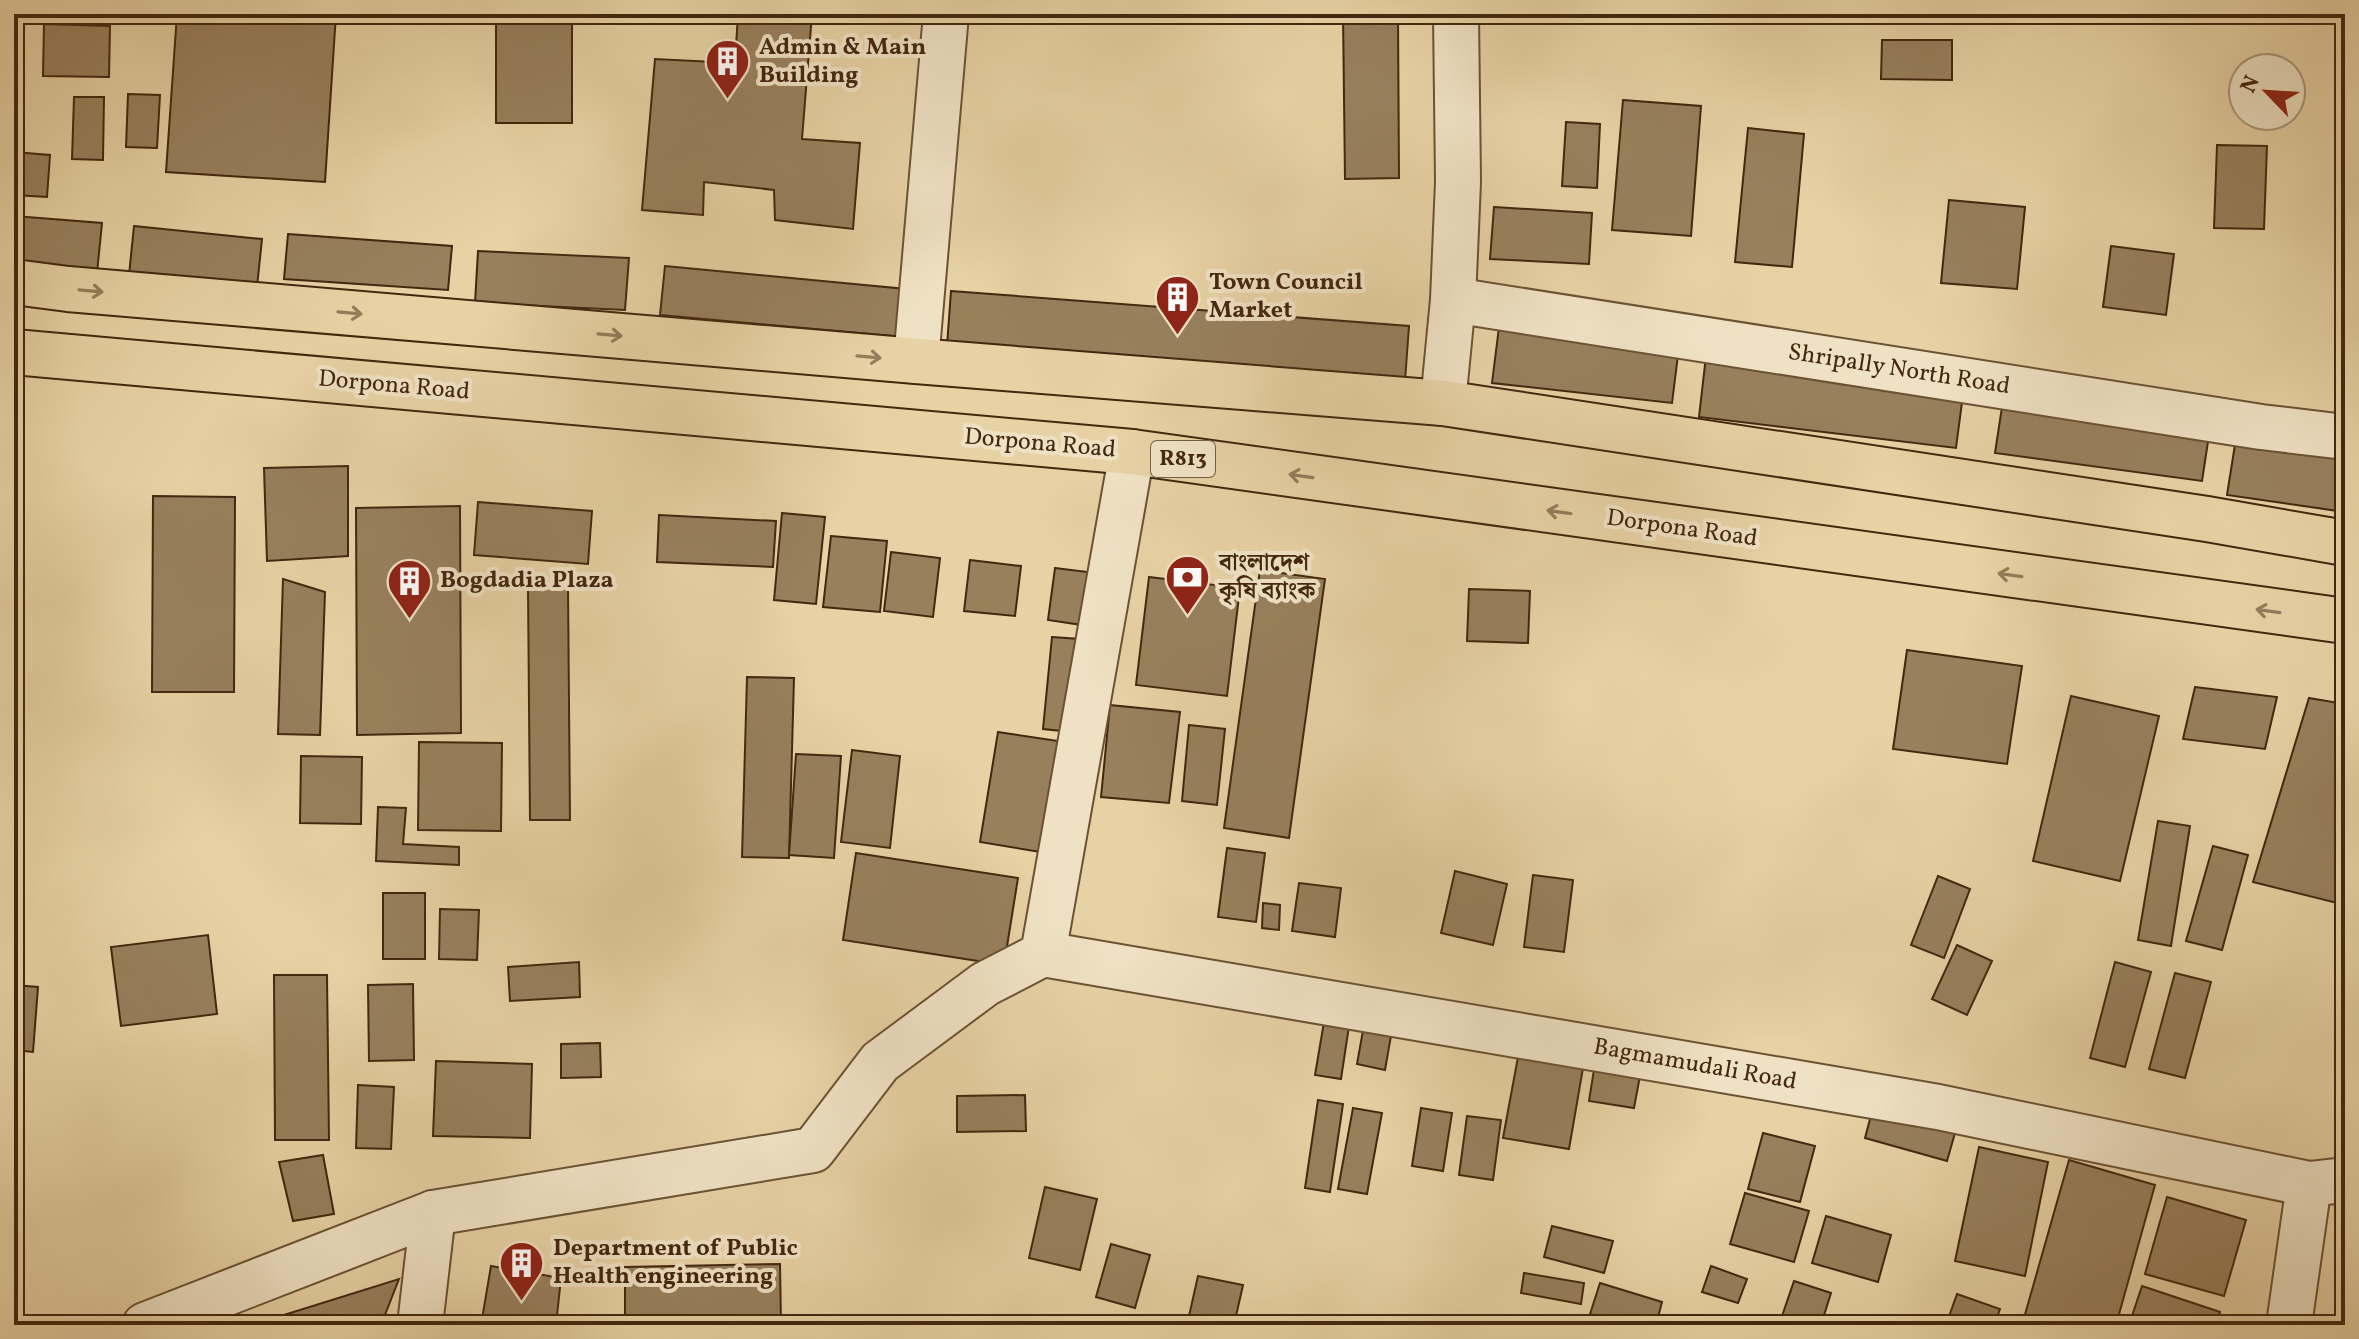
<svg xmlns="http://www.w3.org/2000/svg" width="2359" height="1339" viewBox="0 0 2359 1339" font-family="Vollkorn,'Noto Serif Bengali',serif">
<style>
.building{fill:#98805d;stroke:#43270f;stroke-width:2}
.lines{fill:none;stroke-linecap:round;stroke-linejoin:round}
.minor-casing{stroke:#6c5234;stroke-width:48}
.major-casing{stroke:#43270f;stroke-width:48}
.minor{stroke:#efe2c4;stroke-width:44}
.major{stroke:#e7d2a5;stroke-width:44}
.oneway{stroke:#957c5a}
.labels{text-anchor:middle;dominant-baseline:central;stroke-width:8;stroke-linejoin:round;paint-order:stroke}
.shield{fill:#efe2c4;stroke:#775f45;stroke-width:2}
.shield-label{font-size:22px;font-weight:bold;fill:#43270f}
.poi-label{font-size:24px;font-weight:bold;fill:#43270f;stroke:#efe2c4;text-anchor:start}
.street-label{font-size:24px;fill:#43270f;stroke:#efe2c4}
</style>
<rect width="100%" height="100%" fill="#e7d2a5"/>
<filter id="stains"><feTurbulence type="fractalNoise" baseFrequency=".0025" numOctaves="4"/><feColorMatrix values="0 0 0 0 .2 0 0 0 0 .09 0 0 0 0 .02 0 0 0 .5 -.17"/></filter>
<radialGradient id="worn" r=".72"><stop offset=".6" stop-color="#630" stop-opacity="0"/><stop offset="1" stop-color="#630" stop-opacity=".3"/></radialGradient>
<g class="building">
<path d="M177 14H336L325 182 166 172Z"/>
<rect x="496" y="14" width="76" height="109"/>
<path d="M738 14H812L802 139 860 143 853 229 775 220 774 190 704 182 703 215 642 210 655 59 735 63Z"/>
<path d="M1343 14H1398L1399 178 1345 179Z"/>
<path d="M44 24 110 26 109 77 43 76Z"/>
<path d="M1882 40H1952V80L1881 79Z"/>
<path d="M128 94 160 95 157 148 126 147Z"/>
<path d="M74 97H104L103 160 72 159Z"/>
<path d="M1623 100 1701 106 1691 236 1612 230Z"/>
<path d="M1566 122 1600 124 1597 188 1562 186Z"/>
<path d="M1748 128 1804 134 1792 267 1735 262Z"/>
<path d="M2217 145 2267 146 2264 229 2214 228Z"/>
<path d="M14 152 50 155 47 197 14 195Z"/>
<path d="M1949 200 2025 207 2017 289 1941 283Z"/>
<path d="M1494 207 1592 213 1589 264 1490 259Z"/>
<path d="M14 216 102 223 97 273 14 267Z"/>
<path d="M134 226 262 239 257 287 129 275Z"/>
<path d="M288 234 452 246 448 290 284 279Z"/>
<path d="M2111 246 2174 254 2166 315 2103 307Z"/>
<path d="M478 251 629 258 625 310 475 303Z"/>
<path d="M665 266 906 289 903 337 660 315Z"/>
<path d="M951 291 1409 326 1405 381 947 346Z"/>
<path d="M1499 327 1679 347 1672 403 1492 383Z"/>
<path d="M1706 356 1964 387 1956 448 1699 417Z"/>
<path d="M2002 407 2209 435 2202 481 1995 453Z"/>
<path d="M2237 432 2345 448V512L2227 495Z"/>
<path d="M348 466V556L267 561 264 468Z"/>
<path d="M153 496 235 497 234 692H152Z"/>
<path d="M478 502 592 511 588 564 474 555Z"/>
<path d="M460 506 461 733 357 735 356 508Z"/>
<path d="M782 513 825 517 816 604 774 600Z"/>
<path d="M659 515 776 521 773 567 657 562Z"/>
<path d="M831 536 887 541 880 612 823 607Z"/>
<path d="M891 552 940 558 933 617 884 611Z"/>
<path d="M970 560 1021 566 1015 616 964 611Z"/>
<path d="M1055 568 1088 572 1082 625 1048 620Z"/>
<path d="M1260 570 1325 579 1289 838 1224 828Z"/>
<path d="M1149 577 1240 588 1227 696 1136 685Z"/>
<path d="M283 579 325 592 320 735 278 734Z"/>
<path d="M568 586 570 820H530L528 587Z"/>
<path d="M1469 589 1530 591 1528 643 1467 641Z"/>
<path d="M1052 637 1080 639 1071 732 1043 729Z"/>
<path d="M1907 650 2022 666 2007 764 1893 749Z"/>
<path d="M747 677 794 678 789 858 742 857Z"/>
<path d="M2195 687 2277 697 2265 749 2183 739Z"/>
<path d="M2071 696 2159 716 2120 881 2033 861Z"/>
<path d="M2309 698 2345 704V905L2253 882Z"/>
<path d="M1110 705 1180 712 1169 803 1101 797Z"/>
<path d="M1189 725 1225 729 1217 805 1182 801Z"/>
<path d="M998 732 1065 742 1047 853 980 842Z"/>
<path d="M419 742 502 743 501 831 418 830Z"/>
<path d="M852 750 900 756 890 848 841 842Z"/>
<path d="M796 754 841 756 834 858 789 855Z"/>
<path d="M301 756 362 757 361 824 300 823Z"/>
<path d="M378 807 406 808 403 844 459 847V865L376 861Z"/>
<path d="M2158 821 2190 826 2171 946 2138 940Z"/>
<path d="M2213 846 2248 855 2222 950 2186 941Z"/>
<path d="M1227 848 1265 853 1256 922 1218 917Z"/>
<path d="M856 853 1018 878 1004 965 843 940Z"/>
<path d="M1455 871 1507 884 1493 945 1441 933Z"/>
<path d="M1533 875 1573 880 1564 952 1524 947Z"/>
<path d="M1938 876 1970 889 1944 958 1911 945Z"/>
<path d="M1299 883 1341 888 1335 937 1292 931Z"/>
<rect x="383" y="893" width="42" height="66"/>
<path d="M1263 903 1280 905 1279 930 1262 928Z"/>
<path d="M440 909 479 910 477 960 439 959Z"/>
<path d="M208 935 217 1014 121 1026 111 947Z"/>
<path d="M1957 945 1992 961 1967 1015 1932 999Z"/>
<path d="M579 962 580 997 510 1001 508 967Z"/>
<path d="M2115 962 2151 972 2125 1067 2090 1058Z"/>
<path d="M2175 973 2211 982 2185 1078 2149 1069Z"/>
<path d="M274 975H327L329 1140H275Z"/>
<path d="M413 984 414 1060 369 1061 368 985Z"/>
<path d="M14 985 38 987 33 1052 14 1050Z"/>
<path d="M1324 1022 1349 1026 1341 1079 1315 1075Z"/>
<path d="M1364 1025 1392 1030 1385 1070 1357 1064Z"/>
<path d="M600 1043 601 1077 561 1078V1044Z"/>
<path d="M1518 1057 1583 1068 1569 1149 1503 1138Z"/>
<path d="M1596 1057 1642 1065 1634 1108 1589 1101Z"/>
<path d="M436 1061 532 1064 530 1138 433 1136Z"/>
<path d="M358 1085 394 1087 391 1149 356 1148Z"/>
<path d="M1025 1095 1026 1131 957 1132V1096Z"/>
<path d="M1318 1100 1343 1104 1330 1192 1305 1188Z"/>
<path d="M1874 1104 1957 1126 1947 1161 1865 1138Z"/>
<path d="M1353 1108 1382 1113 1367 1194 1338 1189Z"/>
<path d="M1421 1108 1452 1113 1443 1171 1412 1166Z"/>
<path d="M1467 1116 1501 1120 1493 1180 1459 1175Z"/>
<path d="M1763 1133 1815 1146 1800 1202 1748 1189Z"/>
<path d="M1979 1147 2048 1162 2025 1276 1955 1261Z"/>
<path d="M323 1155 334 1214 293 1221 279 1162Z"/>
<path d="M2069 1160 2155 1185 2116 1325H2022Z"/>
<path d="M1045 1187 1097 1199 1080 1270 1029 1258Z"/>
<path d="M1745 1193 1809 1211 1794 1262 1730 1244Z"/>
<path d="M2167 1197 2246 1220 2224 1296 2145 1274Z"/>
<path d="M1826 1216 1891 1235 1878 1282 1812 1263Z"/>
<path d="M1552 1226 1613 1241 1604 1273 1544 1257Z"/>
<path d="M1111 1244 1150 1255 1135 1308 1096 1297Z"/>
<path d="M780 1264 781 1325H625V1267Z"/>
<path d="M491 1266 561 1278 556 1325H481Z"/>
<path d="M1711 1266 1747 1279 1738 1303 1702 1292Z"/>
<path d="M1524 1273 1584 1283 1581 1304 1521 1293Z"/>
<path d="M1198 1276 1243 1285 1234 1325H1187Z"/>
<path d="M399 1279 381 1325H255V1324Z"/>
<path d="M1794 1281 1831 1293 1821 1325H1779Z"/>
<path d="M1600 1283 1662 1302 1656 1325H1626L1590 1314Z"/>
<path d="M2142 1286 2220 1312 2216 1325H2129Z"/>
<path d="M1957 1294 2000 1309 1994 1325H1946Z"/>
<path d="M1097 1320 1134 1325H1097Z"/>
</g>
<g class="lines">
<defs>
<g id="minor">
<path d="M1453 300 2261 427 2345 437"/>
<path d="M916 361 946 14"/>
<path d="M1443 403 1453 300 1458 182 1456 14"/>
<path d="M1043 954 1938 1107 2309 1184 2345 1180"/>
<path d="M145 1325 433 1213 813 1150 880 1062 985 984 1043 954 1132 452"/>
<path d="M420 1325 433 1213"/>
<path d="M2289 1325 2309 1184"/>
</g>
<g id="major">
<path d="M14 282 68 289 916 361 1443 403 2207 519 2345 543"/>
<path d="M14 352 1132 452 2345 621"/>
</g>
</defs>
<use href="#minor" class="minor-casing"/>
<use href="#major" class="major-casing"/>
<use href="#minor" class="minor"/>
<use href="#major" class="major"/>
</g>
<defs><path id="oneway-shaft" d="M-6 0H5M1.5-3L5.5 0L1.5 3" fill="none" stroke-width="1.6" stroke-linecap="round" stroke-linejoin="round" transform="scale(2)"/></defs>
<g class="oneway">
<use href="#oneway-shaft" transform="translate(91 291) rotate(5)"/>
<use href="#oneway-shaft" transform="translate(350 313) rotate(5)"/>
<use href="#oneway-shaft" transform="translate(610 335) rotate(5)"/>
<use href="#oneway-shaft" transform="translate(869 357) rotate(5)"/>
<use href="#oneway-shaft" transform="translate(1301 476) rotate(-172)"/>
<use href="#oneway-shaft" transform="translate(1559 512) rotate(-172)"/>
<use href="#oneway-shaft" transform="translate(2010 575) rotate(-172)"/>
<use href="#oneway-shaft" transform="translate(2268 611) rotate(-172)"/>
</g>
<defs>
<symbol id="building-pin" viewBox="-11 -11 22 30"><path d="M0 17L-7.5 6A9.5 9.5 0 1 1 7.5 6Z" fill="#8f2418" stroke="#efe2c4"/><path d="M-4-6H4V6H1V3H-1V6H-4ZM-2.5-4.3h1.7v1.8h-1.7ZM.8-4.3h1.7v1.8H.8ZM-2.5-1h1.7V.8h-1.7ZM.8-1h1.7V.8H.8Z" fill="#fff"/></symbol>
<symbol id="bank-pin" viewBox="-11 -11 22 30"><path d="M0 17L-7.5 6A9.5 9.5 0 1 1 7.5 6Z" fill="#8f2418" stroke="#efe2c4"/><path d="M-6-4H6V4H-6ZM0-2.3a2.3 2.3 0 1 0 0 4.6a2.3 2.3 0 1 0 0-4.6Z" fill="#fff"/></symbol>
</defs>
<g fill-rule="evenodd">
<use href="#building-pin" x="702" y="36" width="51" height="69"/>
<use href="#building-pin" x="1152" y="272" width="51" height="69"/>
<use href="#bank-pin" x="1162" y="552" width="51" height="69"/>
<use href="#building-pin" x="384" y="556" width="51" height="69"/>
<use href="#building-pin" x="496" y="1238" width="51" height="69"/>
</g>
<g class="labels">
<rect class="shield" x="1151" y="441" width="64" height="36" rx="6"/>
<g class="shield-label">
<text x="1183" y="459">R813</text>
</g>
<g class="poi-label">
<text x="759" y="48">Admin &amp; Main<tspan x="759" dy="28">Building</tspan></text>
<text x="1209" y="283">Town Council<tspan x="1209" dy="28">Market</tspan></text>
<text x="1219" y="564">বাংলাদেশ<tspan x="1219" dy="28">কৃষি ব্যাংক</tspan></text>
<text x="440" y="581">Bogdadia Plaza</text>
<text x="553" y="1249">Department of Public<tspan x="553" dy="28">Health engineering</tspan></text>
</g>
<g class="street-label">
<text transform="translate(1899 370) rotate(9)">Shripally North Road</text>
<text transform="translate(394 386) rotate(5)">Dorpona Road</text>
<text transform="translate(1040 444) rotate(5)">Dorpona Road</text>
<text transform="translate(1682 529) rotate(8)">Dorpona Road</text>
<text transform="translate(1695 1065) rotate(10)">Bagmamudali Road</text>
</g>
</g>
<rect width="2359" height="1339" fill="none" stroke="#e7d2a5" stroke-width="48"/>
<rect x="16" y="16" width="2327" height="1307" fill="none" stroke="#43270f" stroke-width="4"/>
<rect x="24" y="24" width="2311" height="1291" fill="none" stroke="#43270f" stroke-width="2"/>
<g transform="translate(2267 92) rotate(295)"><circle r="38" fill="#efe2c4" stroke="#aa977c" stroke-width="2"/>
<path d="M0-6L14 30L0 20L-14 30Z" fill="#8f2418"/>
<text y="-12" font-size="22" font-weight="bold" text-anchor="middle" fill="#43270f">N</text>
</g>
<rect width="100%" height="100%" filter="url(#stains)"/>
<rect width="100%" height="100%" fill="url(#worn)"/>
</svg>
